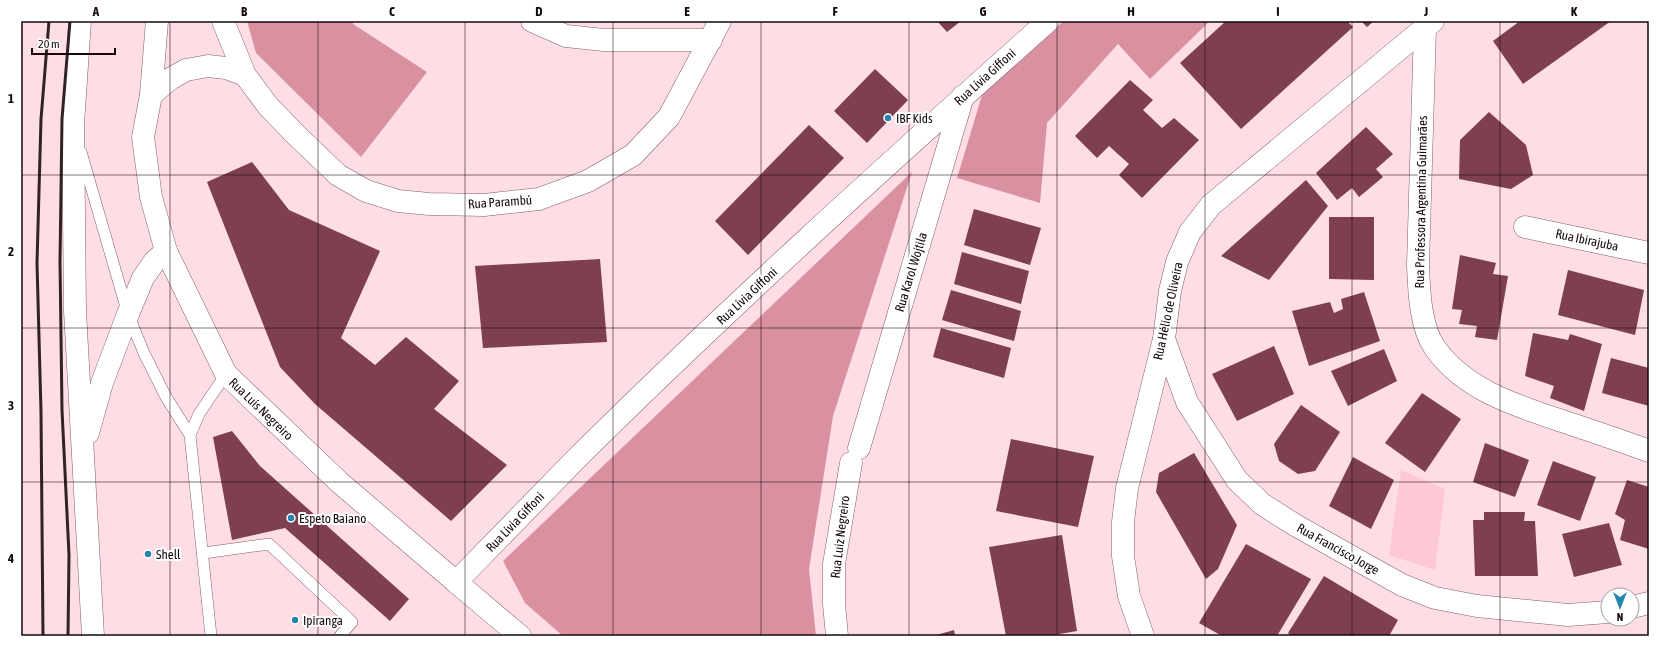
<svg xmlns="http://www.w3.org/2000/svg" width="1670" height="657" viewBox="0 0 1670 657" font-family="'Asap Condensed',sans-serif">
<style>
.green{fill:#fec8d4}
.forest{fill:#d991a2}
.building{fill:#7e3f50}
.lines{fill:none;stroke-linecap:round;stroke-linejoin:round}
.service-casing{stroke:#825f67;stroke-width:12}
.minor-casing{stroke:#825f67;stroke-width:23}
.tertiary-casing{stroke:#825f67;stroke-width:23}
.secondary-casing{stroke:#825f67;stroke-width:23}
.service{stroke:#fff;stroke-width:11}
.minor{stroke:#fff;stroke-width:22}
.tertiary{stroke:#fff;stroke-width:22}
.secondary{stroke:#fff;stroke-width:22}
.rail{stroke:#312225;stroke-width:3}
.grid{fill:none;stroke:#15080b;stroke-width:1;stroke-opacity:0.55}
.poi-dot{fill:#2585b0;stroke:#fff;stroke-width:1.5}
.labels{text-anchor:middle;dominant-baseline:central;stroke-width:4;stroke-linejoin:round;paint-order:stroke}
.street-label{font-size:13px;fill:#15080b;stroke:#fff}
.poi-label{font-size:13px;fill:#15080b;stroke:#fff;text-anchor:start}
.neatline{fill:none;stroke:#15080b;stroke-width:1.5}
.grid-label{font-size:13px;text-anchor:middle;font-weight:bold;fill:#15080b}
</style>
<rect width="100%" height="100%" fill="#fedde4"/>
<g class="green">
<path d="M21 21H23L21 151Z"/>
<path d="M1401 470 1445 489 1435 570 1389 555Z"/>
</g>
<g class="forest">
<path d="M247 21H352L353 24 427 72 361 157 256 53Z"/>
<path d="M1064 21H1210L1150 79 1118 44 1047 123 1040 203 957 178 983 92Z"/>
<path d="M912 172 833 416 809 569 816 636H563L525 603 503 561Z"/>
</g>
<g class="building">
<path d="M937 21H961L947 32Z"/>
<path d="M1226 21H1347L1353 27 1241 129 1180 63Z"/>
<path d="M1361 21H1374L1367 27Z"/>
<path d="M1520 21H1611L1523 84 1493 41Z"/>
<path d="M875 69 908 100 867 143 834 111Z"/>
<path d="M1130 80 1153 100 1143 110 1162 128 1174 118 1199 140 1142 198 1119 175 1129 164 1109 146 1097 158 1075 136Z"/>
<path d="M1489 112 1526 145 1533 175 1511 189 1459 179 1460 140Z"/>
<path d="M809 125 844 158 748 255 715 221Z"/>
<path d="M1366 127 1393 154 1376 169 1383 177 1359 197 1352 188 1337 200 1316 173Z"/>
<path d="M252 162 289 210 380 251 341 338 375 365 406 337 459 381 434 409 507 465 451 521 315 404 280 367 207 182Z"/>
<path d="M1306 180 1328 206 1269 280 1221 256Z"/>
<path d="M974 209 1041 228 1030 265 964 245Z"/>
<path d="M1329 217H1374V280L1329 279Z"/>
<path d="M962 252 1029 271 1021 304 954 284Z"/>
<path d="M1460 255 1496 263 1493 274 1508 276 1497 340 1475 337 1477 326 1459 324 1462 310 1452 309Z"/>
<path d="M600 259 607 342 483 348 475 266Z"/>
<path d="M1568 270 1644 290 1635 335 1558 315Z"/>
<path d="M951 290 1021 311 1014 341 942 320Z"/>
<path d="M1364 292 1380 341 1309 366 1292 311 1330 302 1334 313 1343 309 1341 299Z"/>
<path d="M941 328 1011 348 1004 378 933 357Z"/>
<path d="M1533 333 1568 340 1570 334 1602 344 1584 411 1550 398 1554 386 1525 376Z"/>
<path d="M1274 346 1294 394 1237 421 1212 374Z"/>
<path d="M1384 349 1397 381 1348 406 1331 371Z"/>
<path d="M1611 358 1649 368V406L1602 393Z"/>
<path d="M1422 393 1461 419 1425 472 1385 443Z"/>
<path d="M1301 405 1340 432 1315 471 1298 474 1279 461 1274 444Z"/>
<path d="M232 431 260 466 409 599 390 621 285 528 232 540 213 437Z"/>
<path d="M1011 439 1094 456 1078 527 996 511Z"/>
<path d="M1485 443 1529 460 1515 497 1473 482Z"/>
<path d="M1194 453 1237 525 1218 569 1206 579 1156 492 1159 473Z"/>
<path d="M1353 457 1394 480 1371 529 1329 506Z"/>
<path d="M1553 461 1596 477 1580 521 1537 505Z"/>
<path d="M1627 480 1649 487V549L1620 540 1625 520 1615 514Z"/>
<path d="M1484 512H1525L1524 521H1535L1538 576H1475L1473 520H1484Z"/>
<path d="M1609 523 1622 565 1574 577 1562 534Z"/>
<path d="M1062 535 1077 631 1048 636H1006L989 547Z"/>
<path d="M1246 544 1311 579 1277 636H1222L1199 623Z"/>
<path d="M1324 576 1398 620 1389 636H1291L1288 633Z"/>
<path d="M954 630 955 636H933Z"/>
</g>
<g class="lines">
<defs>
<g id="service">
<path d="M81 152 128 314 144 353 166 397 190 435 211 636"/>
<path d="M190 435 199 414 226 374"/>
<path d="M204 553 269 544 352 622 340 636"/>
</g>
<g id="minor">
<path d="M223 21 245 75 268 106 296 135 338 175 366 191 398 201 429 204 484 205 539 199 588 181 633 155 669 117 720 21"/>
<path d="M532 21 566 36 604 40H711"/>
<path d="M1425 28 1418 265C1419 290 1420 327 1435 348 1465 391 1520 407 1568 423 1595 432 1622 441 1649 451"/>
<path d="M245 75 226 68 208 66 186 70 170 79 151 95 143 137 151 197 166 251 226 374 339 482 456 582"/>
<path d="M1525 227 1649 253"/>
<path d="M1164 339 1187 402 1237 480 1262 504 1295 525 1402 585 1435 598 1477 606 1568 615 1608 612"/>
<path d="M859 448 963 96"/>
<path d="M1632 607 1649 603"/>
<path d="M837 636 834 604V564L851 463"/>
<path d="M1143 636 1129 596 1123 556V522L1127 488 1164 339 1170 291 1177 262 1190 232 1211 205 1433 21"/>
</g>
<path id="tertiary" d="M520 636 456 582C496 541 536 500 576 459 728 308 888 164 1048 21"/>
<g id="secondary">
<path d="M80 21 73 124 75 311 93 636"/>
<path d="M151 95 157 21"/>
<path d="M88 433 102 383 128 314 143 278 154 262 166 251"/>
</g>
</defs>
<use href="#service" class="service-casing"/>
<use href="#minor" class="minor-casing"/>
<use href="#tertiary" class="tertiary-casing"/>
<use href="#secondary" class="secondary-casing"/>
<use href="#service" class="service"/>
<use href="#minor" class="minor"/>
<use href="#tertiary" class="tertiary"/>
<use href="#secondary" class="secondary"/>
<g class="rail">
<path d="M43 636 41 412 37 263 41 119 49 21"/>
<path d="M68 636 69 555 62 410 60 262 62 119 70 21"/>
</g>
</g>
<path class="grid" d="M170 21V636M318 21V636M465 21V636M613 21V636M761 21V636M909 21V636M1057 21V636M1205 21V636M1352 21V636M1500 21V636M21 175H1649M21 328H1649M21 482H1649"/>
<g class="poi-dot">
<circle cx="888" cy="118" r="4"/>
<circle cx="291" cy="518" r="4"/>
<circle cx="148" cy="554" r="4"/>
<circle cx="295" cy="620" r="4"/>
</g>
<g class="labels">
<g class="street-label">
<text transform="translate(985 77) rotate(-42)">Rua Lívia Giffoni</text>
<text transform="translate(500 202) rotate(-4)">Rua Parambú</text>
<text transform="translate(1421 202) rotate(-89)">Rua Professora Argentina Guimarães</text>
<text transform="translate(1587 240) rotate(12)">Rua Ibirajuba</text>
<text transform="translate(911 272) rotate(-73)">Rua Karol Wojtila</text>
<text transform="translate(747 296) rotate(-43)">Rua Lívia Giffoni</text>
<text transform="translate(1168 311) rotate(-78)">Rua Hélio de Oliveira</text>
<text transform="translate(261 409) rotate(44)">Rua Luís Negreiro</text>
<text transform="translate(515 522) rotate(-46)">Rua Lívia Giffoni</text>
<text transform="translate(840 537) rotate(-83)">Rua Luiz Negreiro</text>
<text transform="translate(1338 549) rotate(29)">Rua Francisco Jorge</text>
</g>
<g class="poi-label">
<text x="896" y="118">IBF Kids</text>
<text x="299" y="518">Espeto Baiano</text>
<text x="156" y="554">Shell</text>
<text x="303" y="620">Ipiranga</text>
</g>
</g>
<rect width="1670" height="657" fill="none" stroke="#ffffff" stroke-width="44"/>
<g transform="translate(1620 607) rotate(180)"><circle r="19" fill="#ffffff" stroke="#a19c9d"/>
<path d="M0-3L7 15L0 10L-7 15Z" fill="#2585b0"/>
<text y="-6" font-size="11" font-weight="bold" text-anchor="middle" fill="#15080b">N</text>
</g>
<path d="M32 48v6h83v-6" fill="none" stroke="#15080b" stroke-width="2"/>
<text x="38" y="48" font-size="12" fill="#15080b" stroke="#ffffff" stroke-width="3" paint-order="stroke">20 m</text>
<rect x="22" y="22" width="1626" height="613" class="neatline"/>
<g class="grid-label">
<text x="96" y="16">A</text>
<text x="244" y="16">B</text>
<text x="392" y="16">C</text>
<text x="539" y="16">D</text>
<text x="687" y="16">E</text>
<text x="835" y="16">F</text>
<text x="983" y="16">G</text>
<text x="1131" y="16">H</text>
<text x="1278" y="16">I</text>
<text x="1426" y="16">J</text>
<text x="1574" y="16">K</text>
<text x="11" y="103">1</text>
<text x="11" y="256">2</text>
<text x="11" y="410">3</text>
<text x="11" y="563">4</text>
</g>
</svg>
